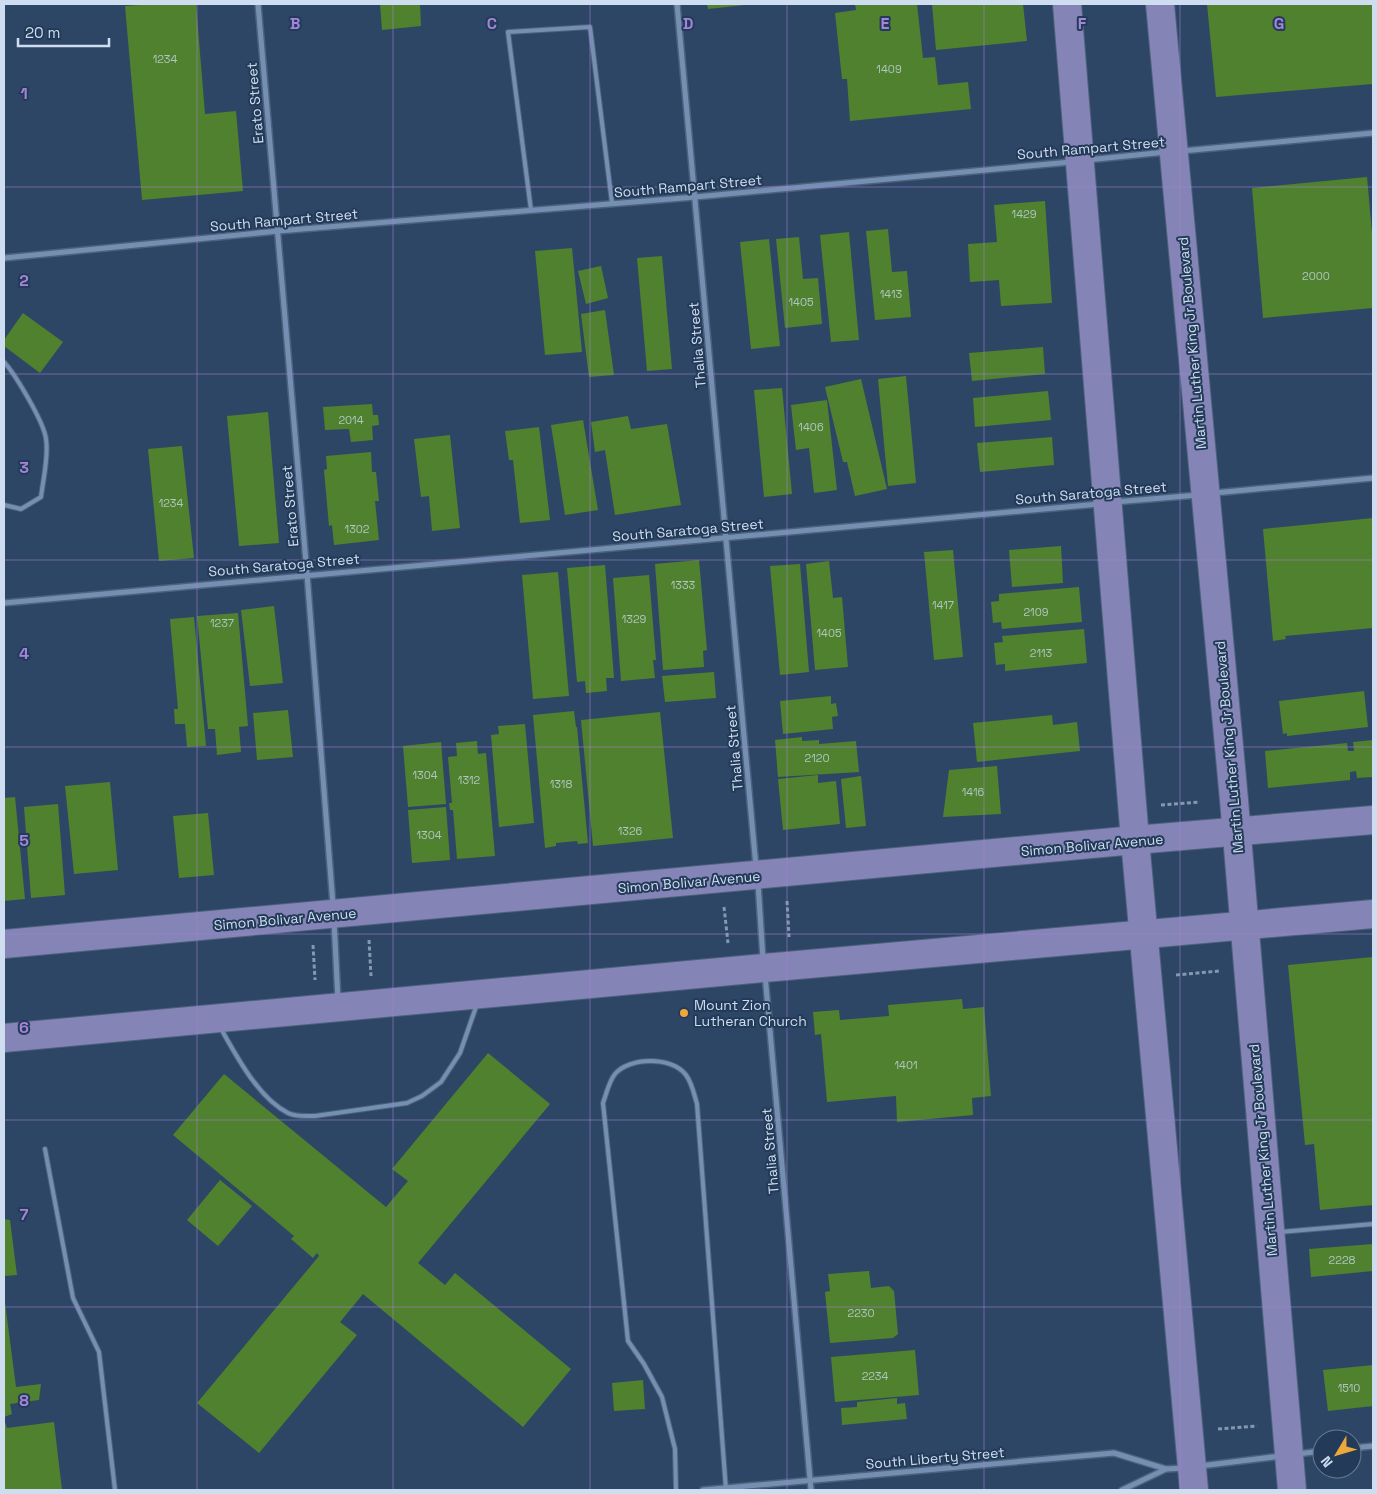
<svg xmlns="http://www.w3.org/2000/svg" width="1377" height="1494" viewBox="0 0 1377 1494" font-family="'Space Grotesk',sans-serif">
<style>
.building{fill:#50812f}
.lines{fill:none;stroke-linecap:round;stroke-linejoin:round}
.lane-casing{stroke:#4c617b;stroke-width:6}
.street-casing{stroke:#4c617b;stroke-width:8}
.secondary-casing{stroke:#4c617b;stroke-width:30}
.path{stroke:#8598b1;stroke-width:3;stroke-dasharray:4 2.5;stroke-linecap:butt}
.lane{stroke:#748fb2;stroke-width:4}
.street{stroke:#748fb2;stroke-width:5}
.secondary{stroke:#8484b7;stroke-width:28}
.grid{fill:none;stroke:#a484d8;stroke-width:1;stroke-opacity:0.55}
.poi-dot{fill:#eda83b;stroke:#233b59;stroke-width:2}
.labels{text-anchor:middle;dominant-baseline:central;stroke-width:4;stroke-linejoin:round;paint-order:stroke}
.number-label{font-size:11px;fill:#aec6c0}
.street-label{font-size:14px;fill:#ceddf0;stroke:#233b59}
.poi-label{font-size:14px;fill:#ceddf0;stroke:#233b59;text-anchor:start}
.grid-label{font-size:16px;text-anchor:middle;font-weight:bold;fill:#a484d8;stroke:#233b59;stroke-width:4;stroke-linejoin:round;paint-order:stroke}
</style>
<rect width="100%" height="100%" fill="#2e4665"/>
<g class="building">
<path d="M154 4H196L205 114 236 111 243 191 142 200 125 6Z"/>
<path d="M380 4H420L421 26 382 30Z"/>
<path d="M707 4H745V5L708 9Z"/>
<path d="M855 4H917L923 58 935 57 938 85 968 82 971 109 850 121 847 79H842L835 13 856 10Z"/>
<path d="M932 4H1023L1027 41 936 50Z"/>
<path d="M1207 4H1373V84L1216 97Z"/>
<path d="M1367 177 1373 244V308L1263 318 1252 188Z"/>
<path d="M1045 201 1052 303 1001 306 999 280 970 282 968 244 997 242 994 205Z"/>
<path d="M888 229 892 272 907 271 911 317 875 320 866 231Z"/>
<path d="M849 232 859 340 831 342 820 235Z"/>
<path d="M799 237 803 279 818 278 822 324 785 328 776 239Z"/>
<path d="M769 239 780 346 751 349 740 242Z"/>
<path d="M572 248 582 352 545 355 535 251Z"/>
<path d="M662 256 672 369 647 371 637 258Z"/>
<path d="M601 266 608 298 586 304 578 271Z"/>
<path d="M605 310 614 375 589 377 581 314Z"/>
<path d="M23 313 63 342 40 373 4 346V340Z"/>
<path d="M1043 347 1045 374 972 381 969 353Z"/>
<path d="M906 376 916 483 888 486 878 379Z"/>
<path d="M861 379 887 489 855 496 847 462H843L825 387Z"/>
<path d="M782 388 792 494 764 497 754 390Z"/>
<path d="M1048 391 1051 420 975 427 973 398Z"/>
<path d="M827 400 837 490 814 493 809 448 796 450 791 405Z"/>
<path d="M372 404 373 415H378L379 425 372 426 373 440 351 442 349 429 325 430 323 407Z"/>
<path d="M268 412 279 543 239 546 227 416Z"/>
<path d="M628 416 631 429 667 424 681 505 615 515 605 450 595 452 591 422Z"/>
<path d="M583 420 598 510 565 515 551 425Z"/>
<path d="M539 427 550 520 520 523 513 460H509L505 431Z"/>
<path d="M450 435 460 528 432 531 429 496 421 497 414 439Z"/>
<path d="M1052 437 1054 465 980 472 977 443Z"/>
<path d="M182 446 194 558 159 561 148 449Z"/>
<path d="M371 452 372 472H376L379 501H375L379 540 334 545 332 525 329 526 324 470 327 469 326 456Z"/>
<path d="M1373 518V628L1285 636 1286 639 1273 641 1263 529Z"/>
<path d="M1061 546 1063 583 1012 587 1009 550Z"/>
<path d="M953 550 963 657 934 660 924 552Z"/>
<path d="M699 560 707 650 703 651 704 667 663 670 655 564Z"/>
<path d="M829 561 833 598 842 597 848 667 815 670 806 564Z"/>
<path d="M800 564 809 672 780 675 770 566Z"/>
<path d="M605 565 614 678H606L607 691 586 693 585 681 577 682 567 568Z"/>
<path d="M558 572 569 696 533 699 522 575Z"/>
<path d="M649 575 656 660H653L655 678 621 681 613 578Z"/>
<path d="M1079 587 1082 622 1002 629 1001 622 993 623 991 602 999 601V594Z"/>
<path d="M274 606 283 683 250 686 241 610Z"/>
<path d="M238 613 248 726 239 727 241 752 217 755 215 729H208L197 616Z"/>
<path d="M194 617 206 746 187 747 185 724H175L174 709H178L170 619Z"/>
<path d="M1084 629 1087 663 1005 671V664L996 665 994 643 1003 642 1002 636Z"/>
<path d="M714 672 716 698 665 702 662 676Z"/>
<path d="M1364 691 1368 727 1287 736V733L1283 734 1279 701Z"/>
<path d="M831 696V704L836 703 838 716 832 717 833 729 783 734 780 701Z"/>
<path d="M288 710 293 757 257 760 253 713Z"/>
<path d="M574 711 576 727H577L588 843 578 844 577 841 556 843V846L545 848 533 715Z"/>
<path d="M660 712 673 838 593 846 581 720Z"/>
<path d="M1052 715 1053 725 1077 722 1080 751 977 762 973 723Z"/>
<path d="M525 724 534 823 499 827 491 735 499 734 498 726Z"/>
<path d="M802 737V741L819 740V744L856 741 859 772 778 777 775 740Z"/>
<path d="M1373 740V777L1357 778 1356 771 1350 772V780L1268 788 1265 751 1347 743 1348 751H1354L1353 742Z"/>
<path d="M477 741 478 754 486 753 495 856 457 859 453 810H450L449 803H452L448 757 457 756 456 743Z"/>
<path d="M441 742 446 804 408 807 403 746Z"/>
<path d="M997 766 1001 814 943 817 949 770Z"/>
<path d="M818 775V783L836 781 840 824 783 830 778 779Z"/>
<path d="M861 776 866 826 846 828 841 779Z"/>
<path d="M110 782 118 870 74 874 65 786Z"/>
<path d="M15 797 25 899 4 901V798Z"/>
<path d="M58 804 65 895 31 898 24 807Z"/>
<path d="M446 807 450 860 412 863 408 810Z"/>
<path d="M208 813 214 875 179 878 173 816Z"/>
<path d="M1373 957V1205L1320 1210 1314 1144 1305 1145 1288 965Z"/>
<path d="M962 999 963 1009 984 1007 991 1096 972 1098 973 1115 897 1122 896 1096 827 1102 821 1034 815 1035 813 1012 839 1010 840 1020 889 1016 888 1005Z"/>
<path d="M488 1053 550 1104 418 1263 445 1285 455 1273 571 1369 523 1427 363 1294 340 1322 357 1335 259 1453 197 1403 319 1256 317 1253 313 1258 291 1239 294 1236 173 1135 224 1074 386 1207 408 1181 392 1169Z"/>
<path d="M220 1180 252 1206 218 1246 187 1220Z"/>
<path d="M4 1219 10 1220 17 1275 4 1276Z"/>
<path d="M1373 1244V1271L1311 1277 1309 1249Z"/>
<path d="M869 1271 871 1288 889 1286 894 1291 898 1334 893 1338 830 1343 825 1292 830 1291 828 1274Z"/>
<path d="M4 1295 16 1387 41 1384 39 1400 10 1404 12 1414 4 1417Z"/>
<path d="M915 1350 919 1395 835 1402 831 1357Z"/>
<path d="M1373 1365V1406L1328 1411 1323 1370Z"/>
<path d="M643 1380 645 1409 614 1411 612 1383Z"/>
<path d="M897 1398V1404L905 1403 907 1419 842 1425 841 1408 857 1407V1402Z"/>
<path d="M4 1419 7 1428 54 1422 62 1490H4Z"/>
</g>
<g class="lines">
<defs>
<g id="lane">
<path d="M531 210 508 32 590 27 612 203"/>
<path d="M4 362C15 374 44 422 46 439 49 456 43 480 41 497L21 509 4 505"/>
<path d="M220 1027C236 1055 258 1098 288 1113 296 1117 306 1116 315 1116L407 1103 422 1096 441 1082 460 1053 477 1004"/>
<path d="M45 1149 73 1298 99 1352 115 1490"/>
<path d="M1280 1232 1373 1224"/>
<path d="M676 1490 675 1449 662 1397 644 1364 628 1341 603 1103C606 1095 609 1081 615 1074 629 1057 672 1056 686 1075 692 1083 694 1094 697 1104L726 1490"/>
</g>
<g id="street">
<path d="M258 4 307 574 333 905"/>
<path d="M677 4 756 867"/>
<path d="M1182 151 1373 133"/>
<path d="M1087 160 1166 152"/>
<path d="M4 258 278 231 695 197 1071 162"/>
<path d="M1214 493 1373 478"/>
<path d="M1115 502 1198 495"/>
<path d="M4 603 1099 504"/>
<path d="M758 883 763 959"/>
<path d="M334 921 338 1000"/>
<path d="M765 975 811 1490"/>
<path d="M1352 1448 1373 1446"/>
<path d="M1297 1454 1322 1451"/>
<path d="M1200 1466 1281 1456"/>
<path d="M703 1490 1114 1453 1166 1469"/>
<path d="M1122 1490 1166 1469 1184 1468"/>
</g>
<g id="secondary">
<path d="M1067 4 1135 840 1194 1490"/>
<path d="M1160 4 1234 800 1292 1490"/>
<path d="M4 944 1135 840 1373 820"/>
<path d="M4 1038 764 968 1373 914"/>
</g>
</defs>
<use href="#lane" class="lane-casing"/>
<use href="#street" class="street-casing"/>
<use href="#secondary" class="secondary-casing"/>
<g class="path">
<path d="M1161 805 1200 802"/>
<path d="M787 901 789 937"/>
<path d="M724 907 728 943"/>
<path d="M369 940 371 976"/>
<path d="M313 945 315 980"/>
<path d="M1176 975 1219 971"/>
<path d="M1218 1429 1257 1426"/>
</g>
<use href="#lane" class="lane"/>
<use href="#street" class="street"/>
<use href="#secondary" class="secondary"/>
</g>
<path class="grid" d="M197 4V1490M393 4V1490M590 4V1490M787 4V1490M984 4V1490M1180 4V1490M4 187H1373M4 374H1373M4 560H1373M4 747H1373M4 934H1373M4 1120H1373M4 1307H1373"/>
<circle class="poi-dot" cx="684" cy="1013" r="5"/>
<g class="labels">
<g class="number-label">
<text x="165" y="59">1234</text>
<text x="889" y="69">1409</text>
<text x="1024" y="214">1429</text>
<text x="1316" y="276">2000</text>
<text x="891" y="294">1413</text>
<text x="801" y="302">1405</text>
<text x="351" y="420">2014</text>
<text x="811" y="427">1406</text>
<text x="171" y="503">1234</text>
<text x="357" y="529">1302</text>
<text x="683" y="585">1333</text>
<text x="943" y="605">1417</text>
<text x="1036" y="612">2109</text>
<text x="634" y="619">1329</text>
<text x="222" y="623">1237</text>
<text x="829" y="633">1405</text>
<text x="1041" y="653">2113</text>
<text x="817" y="758">2120</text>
<text x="425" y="775">1304</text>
<text x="469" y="780">1312</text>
<text x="561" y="784">1318</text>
<text x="973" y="792">1416</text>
<text x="630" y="831">1326</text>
<text x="429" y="835">1304</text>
<text x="906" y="1065">1401</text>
<text x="1342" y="1260">2228</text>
<text x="861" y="1313">2230</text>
<text x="875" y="1376">2234</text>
<text x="1349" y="1388">1510</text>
</g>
<g class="street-label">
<text transform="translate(255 103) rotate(-95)">Erato Street</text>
<text transform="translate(1091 148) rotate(-5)">South Rampart Street</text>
<text transform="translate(688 186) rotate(-5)">South Rampart Street</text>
<text transform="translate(284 220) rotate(-5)">South Rampart Street</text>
<text transform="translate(1192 343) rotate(-95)">Martin Luther King Jr Boulevard</text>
<text transform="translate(697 345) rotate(-95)">Thalia Street</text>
<text transform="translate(1091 493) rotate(-5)">South Saratoga Street</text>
<text transform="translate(290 506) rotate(-95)">Erato Street</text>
<text transform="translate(688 530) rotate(-5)">South Saratoga Street</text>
<text transform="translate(284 565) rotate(-5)">South Saratoga Street</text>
<text transform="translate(1229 747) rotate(-95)">Martin Luther King Jr Boulevard</text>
<text transform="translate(734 748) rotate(-95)">Thalia Street</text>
<text transform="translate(1092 845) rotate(-5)">Simon Bolivar Avenue</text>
<text transform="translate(689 882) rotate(-5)">Simon Bolivar Avenue</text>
<text transform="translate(285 919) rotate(-5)">Simon Bolivar Avenue</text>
<text transform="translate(1263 1150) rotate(-95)">Martin Luther King Jr Boulevard</text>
<text transform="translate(770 1151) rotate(-95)">Thalia Street</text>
<text transform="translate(935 1458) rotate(-5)">South Liberty Street</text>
</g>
<g class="poi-label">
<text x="694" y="1005">Mount Zion<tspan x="694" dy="16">Lutheran Church</tspan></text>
</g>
</g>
<g class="grid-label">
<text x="295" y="29">B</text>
<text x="492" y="29">C</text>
<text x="688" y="29">D</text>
<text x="885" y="29">E</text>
<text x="1082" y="29">F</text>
<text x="1279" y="29">G</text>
<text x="24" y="99">1</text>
<text x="24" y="286">2</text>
<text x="24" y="473">3</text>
<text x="24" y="659">4</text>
<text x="24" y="846">5</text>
<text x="24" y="1033">6</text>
<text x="24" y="1220">7</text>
<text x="24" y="1406">8</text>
</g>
<rect width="1377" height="1494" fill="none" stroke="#ceddf0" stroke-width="10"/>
<g transform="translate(1337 1454) rotate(232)"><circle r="24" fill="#233b59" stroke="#677c95"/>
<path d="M0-4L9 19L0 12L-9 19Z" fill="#eda83b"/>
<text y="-8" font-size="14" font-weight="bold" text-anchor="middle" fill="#ceddf0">N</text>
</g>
<path d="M18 38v8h91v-8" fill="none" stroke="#ceddf0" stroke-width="2.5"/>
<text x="25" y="38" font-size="15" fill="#ceddf0" stroke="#233b59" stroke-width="4" paint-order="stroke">20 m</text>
</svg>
